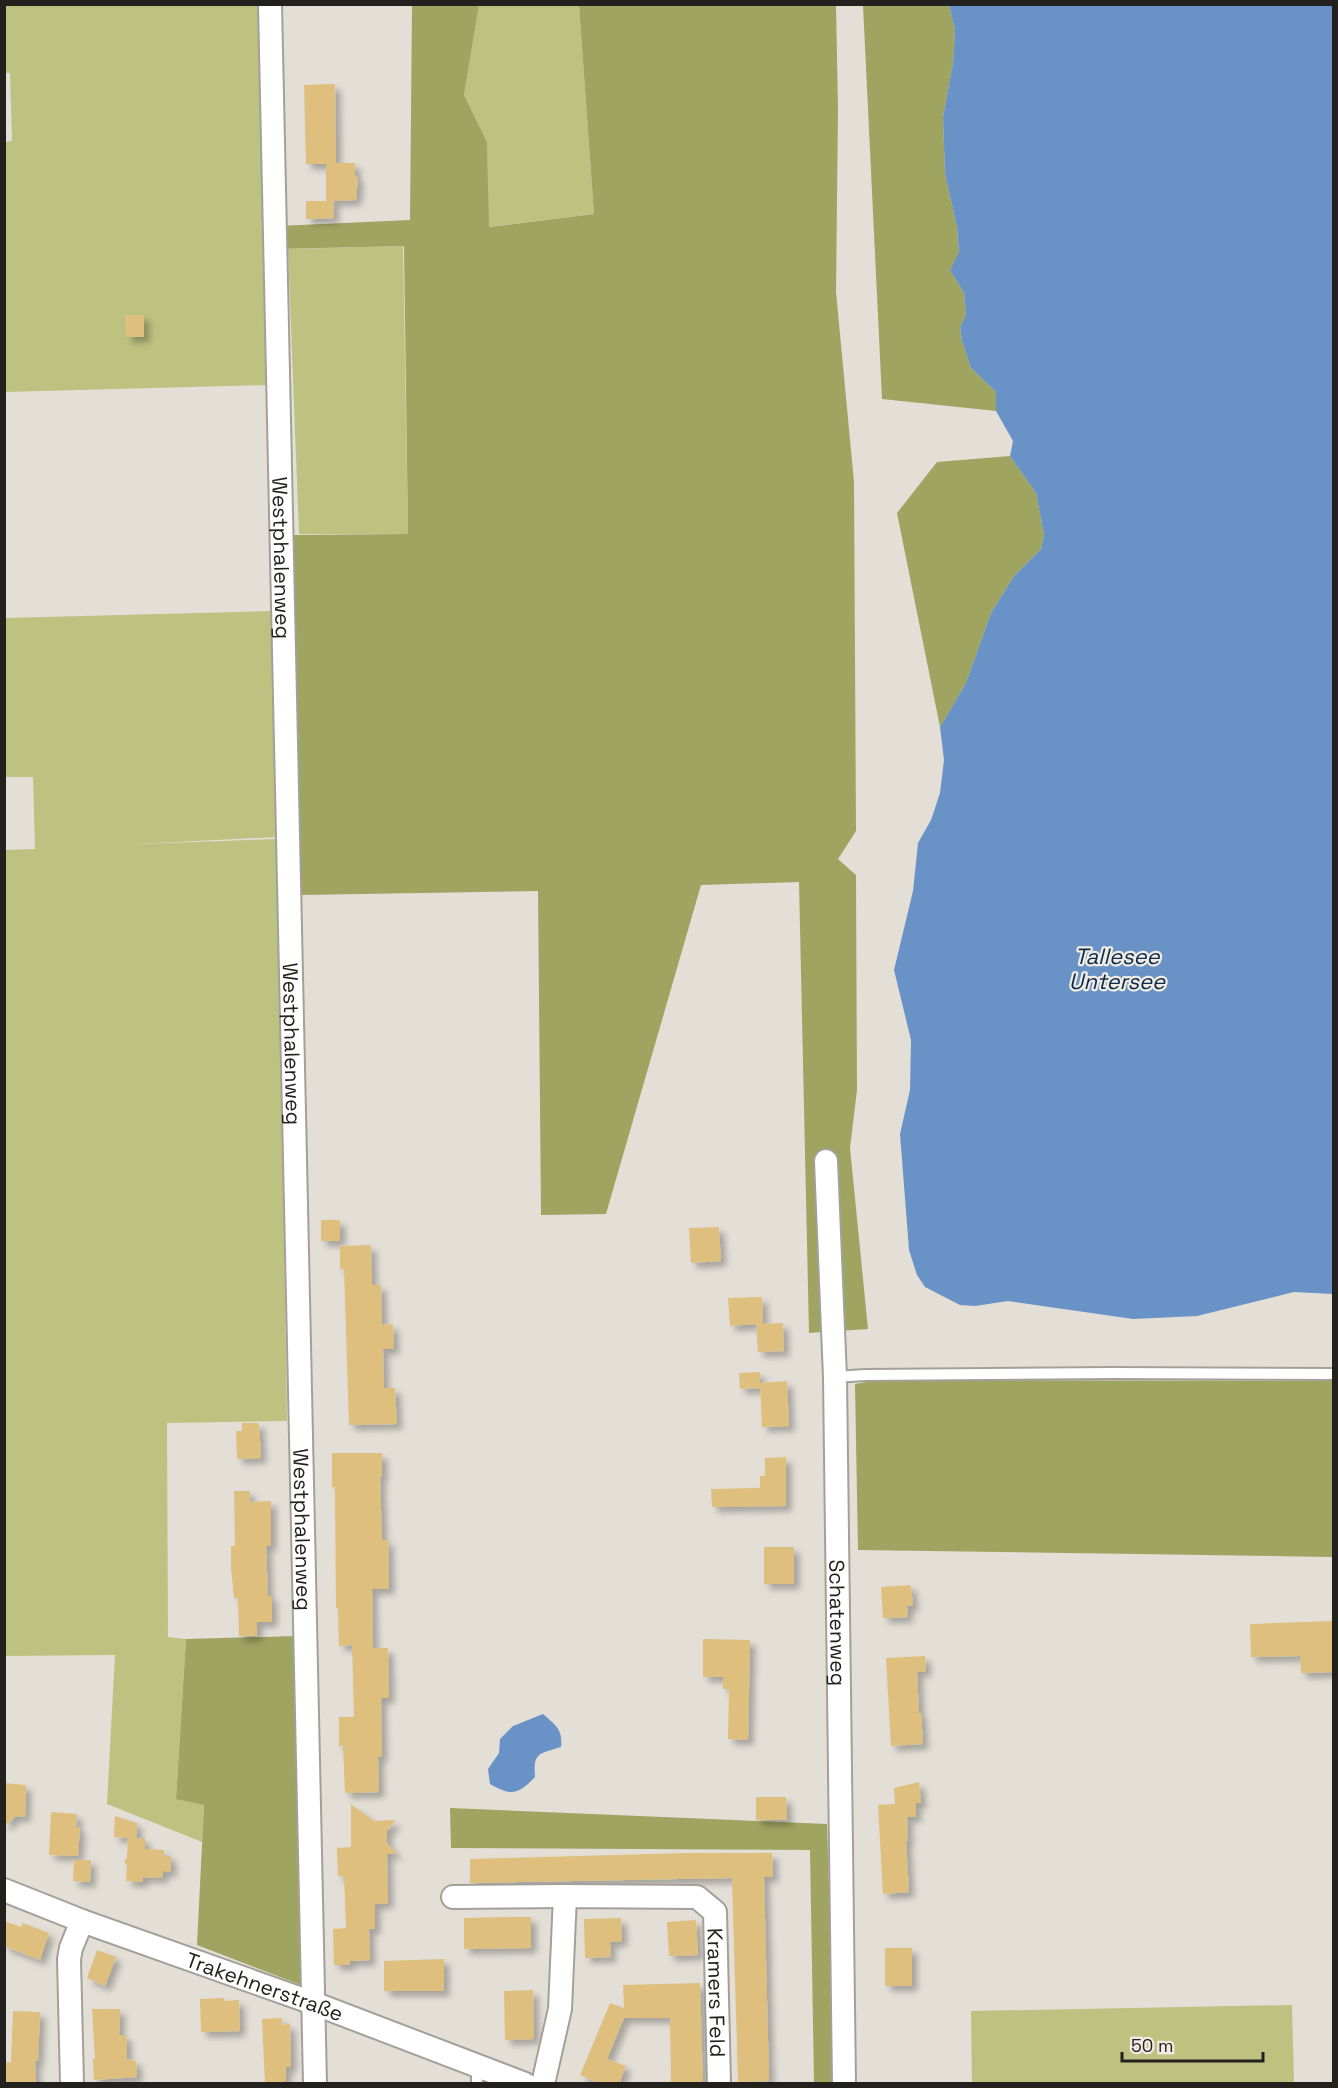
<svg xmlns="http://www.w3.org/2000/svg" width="1338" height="2088" viewBox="0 0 1338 2088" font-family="'Space Grotesk',sans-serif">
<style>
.green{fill:#bdc281}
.forest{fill:#9fa461}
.water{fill:#6993c6}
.building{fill:#debf7e;filter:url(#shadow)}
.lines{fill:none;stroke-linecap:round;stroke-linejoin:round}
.service-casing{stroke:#a4a099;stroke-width:14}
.minor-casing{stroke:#a4a099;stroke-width:26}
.service{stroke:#fff;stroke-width:10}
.minor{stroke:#fff;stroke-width:22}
.labels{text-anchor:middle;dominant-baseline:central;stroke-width:4.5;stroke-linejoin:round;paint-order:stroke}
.street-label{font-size:21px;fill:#22211e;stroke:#f0ece4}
.water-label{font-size:22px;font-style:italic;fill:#0b2a4c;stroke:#f0ece4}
</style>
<defs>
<filter id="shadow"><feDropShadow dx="5.5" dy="5.5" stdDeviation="3" flood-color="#0004"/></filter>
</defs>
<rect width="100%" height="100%" fill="#e3dfd7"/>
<g class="green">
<path d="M5 5H261L269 385 5 392 4 142 12 141 10 73H5Z"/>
<path d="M479 5H579L594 214 488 227 487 142 464 95Z"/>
<path d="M403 246 408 534H299L288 249Z"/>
<path d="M273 611 278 837 136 844 278 839 287 1421 167 1423 168 1637 186 1639 176 1798 204 1804 202 1842 107 1804 115 1655 5 1656 4 850 35 849 33 777H5V618Z"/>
<path d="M1292 2005 1294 2083H972L971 2011Z"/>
</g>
<g class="forest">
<path d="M412 5H479L464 95 487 142 489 227 594 214 579 5H836L838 109 836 292 854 482 856 831 838 859 856 875 857 1090 850 1148 868 1329 809 1333 799 882 701 885 606 1214 541 1215 538 891 300 895 293 535 408 534 404 246 278 249V226L410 220Z"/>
<path d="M863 5H949L955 30 953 63 943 117 945 174 957 227 959 253 950 270 964 293 966 315 960 327 962 341 971 368 996 392V411L882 399Z"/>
<path d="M1010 456 1036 493 1044 535 1041 549 1014 576 991 613 966 683 940 727 897 513 937 462Z"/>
<path d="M877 1380 1333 1381V1557L858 1550 855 1384Z"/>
<path d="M296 1636 301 1985 197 1945 204 1805 176 1799 186 1639Z"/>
<path d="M450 1808 827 1824 835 2083H814L810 1850 451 1848Z"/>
</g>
<g class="water">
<path d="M949 5H1333V1294L1294 1292 1197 1316 1133 1319 1008 1301 975 1306 960 1305 925 1287 917 1275 909 1250 900 1134 910 1090 911 1040 894 970 913 891 918 843 931 820 940 793 944 760 940 727 966 683 991 613 1014 576 1041 549 1044 535 1036 493 1010 456 1013 441 996 411V392L971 368 962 341 960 327 966 315 964 293 950 270 959 252 957 227 945 174 943 117 953 63 955 30Z"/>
<path d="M543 1714C556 1725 563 1730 561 1747 539 1754 533 1752 535 1777 518 1795 511 1796 490 1784L488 1769 499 1753 500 1739 513 1726Z"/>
</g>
<g class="building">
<path d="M335 84 336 163H355V175L358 178 356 200 333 201 334 218 306 219V201H326V164H306L304 85Z"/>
<path d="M125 315H144V337H126Z"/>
<rect x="321" y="1220" width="19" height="21"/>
<path d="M719 1227 721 1261 691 1263 689 1228Z"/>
<path d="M371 1245 372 1285H381L382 1325 393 1324 394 1349H383L384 1388H395L397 1424 349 1425 344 1269H340V1246Z"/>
<path d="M762 1297 763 1324 783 1323 784 1351 758 1352 756 1324 730 1326 728 1298Z"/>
<path d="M760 1372V1388L740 1389 739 1373Z"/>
<path d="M787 1381 789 1426 762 1427 760 1383Z"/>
<path d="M242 1423H259L261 1458 237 1459 236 1431H242Z"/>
<path d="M332 1453H382V1477H380L382 1540H388L389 1589H372L373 1648H388L389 1698H381L382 1757H378L379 1792 345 1793 343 1746H339V1717H354L352 1645 339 1646 338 1608H336L335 1487H332Z"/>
<path d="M786 1457V1506L712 1507 711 1489 760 1488V1476H765V1458Z"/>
<path d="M234 1491H250V1502L271 1501V1546H266L268 1596H272V1622H257V1636H239L238 1598H234L231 1568V1546H235Z"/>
<rect x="764" y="1547" width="30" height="37"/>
<path d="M911 1585 913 1606H907L908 1617 883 1618 881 1587Z"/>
<path d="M1332 1621 1333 1672 1301 1673 1300 1656 1251 1657 1250 1624Z"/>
<path d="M703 1639 750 1640 748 1740 728 1739 729 1689H723V1677H703Z"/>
<path d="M925 1656 926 1671 917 1672 919 1713H921L923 1744 891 1746 886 1658Z"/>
<path d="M919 1782 921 1803H916V1817H907L908 1841H906L909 1892 883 1894 878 1805 895 1804 894 1788Z"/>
<path d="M4 1783 26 1785 25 1817 16 1816 4 1826Z"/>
<path d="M756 1797H786L787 1820H756Z"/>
<path d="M351 1804 374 1821 396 1820 387 1831V1843L397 1854H387L388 1903 375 1904V1929H369L370 1960 350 1961 349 1965H334L333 1929 346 1928 344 1876H338L337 1848 351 1847Z"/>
<path d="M51 1812 77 1814 76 1827H80L78 1856 49 1855Z"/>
<path d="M115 1816 137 1823 136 1838H145V1849L164 1850V1856H171V1872L163 1871 162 1878 143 1877V1882L126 1881 127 1865 124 1862 127 1858 128 1838 114 1837Z"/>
<path d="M686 1853H772L773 1877H764L769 2081 738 2082 732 1878 470 1883V1859Z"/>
<path d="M74 1860H91L90 1882 73 1881Z"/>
<path d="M513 1917H531V1948L464 1949V1918Z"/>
<path d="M621 1918 622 1941 610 1942 611 1957 585 1958 584 1919Z"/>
<path d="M696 1920 698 1955 669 1956 667 1922Z"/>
<path d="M4 1921 21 1927 23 1923 49 1933 40 1960 4 1946Z"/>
<rect x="885" y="1948" width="27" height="38"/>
<path d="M97 1950 116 1957 105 1986 87 1978Z"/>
<path d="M444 1959V1991H384V1961Z"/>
<path d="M700 1983 703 2084H671L670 2018H624L607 2059 626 2066 619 2084H602L580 2075 610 2003 624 2008 623 1985Z"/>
<path d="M533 1990 534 2039 505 2040 504 1991Z"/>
<path d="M224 1998V2001L239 2000 240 2031 201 2032 200 1999Z"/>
<path d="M92 2009H120L119 2035H126L127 2059 136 2061 137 2077 94 2080 93 2059H95Z"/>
<path d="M13 2011 40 2012 38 2061H35L36 2083 4 2084V2063L11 2062Z"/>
<path d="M282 2018V2025L290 2024 291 2067H286V2081H284V2084H265L262 2019Z"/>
</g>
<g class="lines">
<defs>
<g id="service">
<path d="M835 1377 865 1375 1112 1373 1334 1374"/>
<path d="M477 2066V2084"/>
</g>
<g id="minor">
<path id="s1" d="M270 4 315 2084"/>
<path id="s2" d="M826 1161 835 1377 844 2084"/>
<path id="s3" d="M4 1890 82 1921 313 2003 525 2084"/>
<path d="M453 1897 565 1896"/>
<path d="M72 2084 69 1959 71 1948 82 1921"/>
<path id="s4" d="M543 2084 560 2009 565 1896 697 1897 715 1912 719 2084"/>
</g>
</defs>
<use href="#service" class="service-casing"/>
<use href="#minor" class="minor-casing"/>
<use href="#service" class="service"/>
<use href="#minor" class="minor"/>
</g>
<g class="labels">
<g class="street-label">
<text stroke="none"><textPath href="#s1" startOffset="554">Westphalenweg</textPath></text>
<text stroke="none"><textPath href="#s1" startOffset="1040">Westphalenweg</textPath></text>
<text stroke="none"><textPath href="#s1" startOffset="1526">Westphalenweg</textPath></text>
<text stroke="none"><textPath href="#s2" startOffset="462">Schatenweg</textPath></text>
<text stroke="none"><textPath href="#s3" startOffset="278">Trakehnerstraße</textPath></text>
<text stroke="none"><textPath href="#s4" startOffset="426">Kramers Feld</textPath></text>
</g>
<g class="water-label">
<text x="1117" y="956">Tallesee<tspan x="1117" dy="25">Untersee</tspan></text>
</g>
</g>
<rect width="1338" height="2088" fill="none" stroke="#22211e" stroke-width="12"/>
<path d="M1122 2052v9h141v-9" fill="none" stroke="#22211e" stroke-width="3"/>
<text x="1131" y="2052" font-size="18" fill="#22211e" stroke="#f0ece4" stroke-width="4.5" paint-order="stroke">50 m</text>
</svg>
